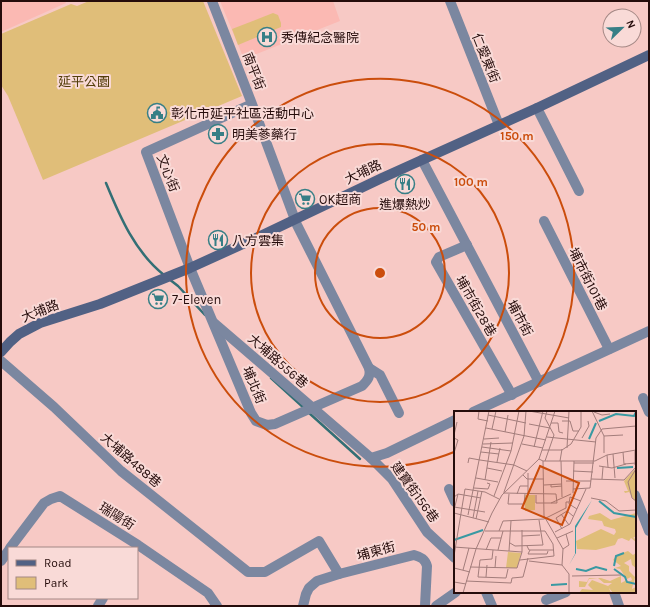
<svg xmlns="http://www.w3.org/2000/svg" width="650" height="607" viewBox="0 0 650 607" font-family="Karla,'Noto Sans TC',sans-serif">
<style>
.built{fill:#fbb9b3}
.green{fill:#e0be79}
.lines{fill:none;stroke-linecap:round;stroke-linejoin:round}
.stream{stroke:#336f75;stroke-width:2.5}
.minor{stroke:#7b87a0;stroke-width:10}
.secondary{stroke:#516184;stroke-width:10}
.ring{fill:none;stroke:#cb4d0c;stroke-width:2}
.labels{text-anchor:middle;dominant-baseline:central;stroke-width:4;stroke-linejoin:round;paint-order:stroke}
.poi-label{font-size:13px;fill:#250c0b;stroke:#f9dad7;text-anchor:start}
.street-label{font-size:13px;fill:#250c0b;stroke:#f9dad7}
.park-label{font-size:13px;fill:#533e0a;stroke:#f9dad7}
.inset-river{fill:none;stroke:#3999a2;stroke-width:2}
.inset-road{fill:none;stroke:#a37d7b;stroke-width:1}
.view{fill:#cb4d0c;fill-opacity:0.15;stroke:#cb4d0c;stroke-width:2}
.inset-edge{fill:none;stroke:#250c0b;stroke-width:2}
.centre{fill:#cb4d0c;stroke:#f9dad7;stroke-width:2}
.ring-label{font-size:12px;text-anchor:middle;font-weight:bold;fill:#cb4d0c;stroke:#f9dad7;stroke-width:4;stroke-linejoin:round;paint-order:stroke}
</style>
<rect width="100%" height="100%" fill="#f7c9c5"/>
<g class="built">
<path d="M1 1H65L66 3 1 32Z"/>
<path d="M220 1H333L340 21 244 59Z"/>
</g>
<g class="green">
<path d="M89 1H203L242 96 43 180 8 96 1 85V34L71 4 77 6Z"/>
<path d="M273 13 278 15 281 23V27L238 45 232 29Z"/>
</g>
<g class="lines">
<g class="stream">
<path d="M106 183C120 217 135 252 164 275"/>
<path d="M169 279 178 286 205 315"/>
<path d="M271 378 304 408"/>
<path d="M308 412 360 459"/>
</g>
<g class="minor">
<path d="M212 1 252 104 297 225 369 368C371 376 368 380 362 386L275 424 267 425 256 421 251 413 190 268 146 152 252 104"/>
<path d="M450 1 499 125"/>
<path d="M537 108 579 191"/>
<path d="M422 160 539 382"/>
<path d="M544 221 609 349"/>
<path d="M467 245 439 257 436 262 512 395"/>
<path d="M214 323 371 458 392 479 427 532 455 558"/>
<path d="M1 361 54 407 121 471 248 572H265L319 541 339 574"/>
<path d="M369 368 380 375 399 413"/>
<path d="M643 398 649 412"/>
<path d="M473 412 649 331"/>
<path d="M371 458 387 453 455 420"/>
<path d="M449 489 455 502"/>
<path d="M635 495 649 531"/>
<path d="M10 548 44 503 51 499 60 496 138 545 208 593 217 606"/>
<path d="M1 561 9 550"/>
<path d="M486 592 492 606"/>
<path d="M614 592 619 606"/>
<path d="M546 600 566 592"/>
<path d="M98 606 103 598"/>
<path d="M303 606 306 594 309 588 317 581 339 574 414 555C421 557 425 559 427 566L425 606"/>
<path d="M436 606 456 592"/>
</g>
<path class="secondary" d="M1 352 10 342 19 334 40 323 100 304 190 268 256 238 382 178 537 108 649 55"/>
</g>
<g class="ring">
<circle cx="380" cy="273" r="65"/>
<circle cx="380" cy="273" r="129"/>
<path d="M454 452A194 194 0 1 1 516 411"/>
</g>
<defs>
<symbol id="hospital-ring" viewBox="-11 -11 22 22"><circle r="9.5" fill="#f9dad7" stroke="#377f86" stroke-width="1.5"/><path d="M-5-5h3v3.5h4V-5h3V5h-3V1.5h-4V5h-3Z" fill="#377f86"/></symbol>
<symbol id="civic-ring" viewBox="-11 -11 22 22"><circle r="9.5" fill="#f9dad7" stroke="#377f86" stroke-width="1.5"/><path d="M-.6-6.5H3V-4.5H.6V-3L4-1V1h2V6H-6V1h2V-1L-.6-3ZM-1.2 2.5V6h2.4V2.5Z" fill="#377f86"/></symbol>
<symbol id="pharmacy-ring" viewBox="-11 -11 22 22"><circle r="9.5" fill="#f9dad7" stroke="#377f86" stroke-width="1.5"/><path d="M-2-6h4v4h4v4h-4v4h-4v-4h-4v-4h4Z" fill="#377f86"/></symbol>
<symbol id="restaurant-ring" viewBox="-11 -11 22 22"><circle r="9.5" fill="#f9dad7" stroke="#377f86" stroke-width="1.5"/><path d="M-5-6h1v4h1v-4h1v4h1v-4h1v5L-1.5 .5V6h-2V.5L-5-1ZM5-6V6H3V1.5H1.5Q1.5-4 5-6Z" fill="#377f86"/></symbol>
<symbol id="supermarket-ring" viewBox="-11 -11 22 22"><circle r="9.5" fill="#f9dad7" stroke="#377f86" stroke-width="1.5"/><path d="M-6-5.5h2.5l.6 2H6L4.5 2H-2.5L-4.4-4H-6ZM-1.5 3.2a1.3 1.3 0 1 0 .1 0ZM3 3.2a1.3 1.3 0 1 0 .1 0Z" fill="#377f86"/></symbol>
</defs>
<g fill-rule="evenodd">
<use href="#hospital-ring" x="256" y="26" width="22" height="22"/>
<use href="#civic-ring" x="146" y="102" width="22" height="22"/>
<use href="#pharmacy-ring" x="207" y="123" width="22" height="22"/>
<use href="#restaurant-ring" x="394" y="173" width="22" height="22"/>
<use href="#supermarket-ring" x="294" y="188" width="22" height="22"/>
<use href="#restaurant-ring" x="207" y="229" width="22" height="22"/>
<use href="#supermarket-ring" x="147" y="288" width="22" height="22"/>
</g>
<g class="labels">
<g class="poi-label">
<text x="281" y="37">秀傳紀念醫院</text>
<text x="171" y="113">彰化市延平社區活動中心</text>
<text x="232" y="134">明美蔘藥行</text>
<text x="319" y="199">OK超商</text>
<text x="405" y="204" text-anchor="middle">進爆熱炒</text>
<text x="232" y="240">八方雲集</text>
<text x="172" y="299">7-Eleven</text>
</g>
<g class="street-label">
<text transform="translate(486 58) rotate(68)">仁愛東街</text>
<text transform="translate(254 71) rotate(69)">南平街</text>
<text transform="translate(363 172) rotate(-25)">大埔路</text>
<text transform="translate(168 173) rotate(69)">文心街</text>
<text transform="translate(588 279) rotate(63)">埔市街101巷</text>
<text transform="translate(476 306) rotate(60)">埔市街28巷</text>
<text transform="translate(40 311) rotate(-21)">大埔路</text>
<text transform="translate(520 318) rotate(62)">埔市街</text>
<text transform="translate(278 361) rotate(41)">大埔路556巷</text>
<text transform="translate(254 385) rotate(67)">埔北街</text>
<text transform="translate(131 460) rotate(41)">大埔路488巷</text>
<text transform="translate(415 492) rotate(54)">建寶街156巷</text>
<text transform="translate(117 516) rotate(32)">瑞陽街</text>
<text transform="translate(376 551) rotate(-15)">埔東街</text>
</g>
<g class="park-label">
<text x="84" y="81">延平公園</text>
</g>
</g>
<g transform="translate(454 411)">
<rect width="182" height="182" fill="#f7c9c5"/>
<path d="M182 57V92L175 81 171 82 170 80H174L170 70ZM71 84H81V99L71 100ZM146 102 157 109 182 102V125L179 127 182 128V131L177 127 175 130 168 127 164 128 161 134 142 139 123 138 122 130 147 118 160 124 162 121 161 118 150 115 148 110 134 108 135 105ZM174 140 179 144 182 142V157L178 154 177 148 170 152 175 155V160L181 166 180 172 174 171 178 169 177 166 173 168 166 158 161 157 167 155 159 149 163 144ZM54 141 67 142 63 157H52ZM167 165V172L171 170V167L173 171 179 173 178 178 182 176V181L159 182 155 177 157 182H125L128 178 139 179 134 174 138 169 154 175 158 172H150L144 167 135 168 131 176H125V170L133 171 135 167H147L156 170Z" fill="#e0be79"/>
<path d="M138 89 122 117V142L115 154 121 143V115Z" fill="#3999a2"/>
<path class="inset-river" d="M145 10 162 3 180 5 182 1M135 28 142 12M163 57 179 56M145 90 160 102 182 106M0 129 29 119M160 155 162 145 170 142M122 158 132 160 142 156 153 159M160 158 171 166 173 171 182 173M97 174 113 173"/>
<path class="inset-road" d="M25 0 24 8 34 10M75 0 115 7M138 0 150 25 169 24M140 1 148 4 156 3M34 4 72 12M108 10H116L119 20H125M97 12H104L105 21 109 22M75 13 96 17M32 17 92 29M38 18 42 0M148 18 182 15M51 21 54 4M0 24 3 11M150 25V42M93 26 142 31M0 27 4 29 0 42M128 27 135 15 134 10M30 28 45 27M29 33 59 32M68 33 89 37M28 36 57 40M80 36 89 0M113 37 115 0M88 39H108L117 33 127 16V0M181 40V54M27 41 45 43M169 41 170 53 182 52M159 43 161 67M153 44 154 56M85 48 89 50 90 105 109 138 108 154 115 163V182M26 49 60 54 73 60M89 50H141L153 44 182 39M91 50 100 24 91 7 93 0M106 50 108 38M107 50 108 86M43 51 46 37M14 52 15 47 26 49M120 52H140M145 55 158 57 172 53M33 57 48 60M182 58 174 71 178 87 182 90M119 60 139 61M69 64 73 68H90M22 67 44 71M137 68 170 69 182 56M148 68 149 56M31 69 37 31M112 70H137M90 74 108 73M97 74V76L108 75M74 75V62M20 77 34 78 36 73 33 72M119 78 136 77 142 27 148 18M50 81 70 25 72 0M49 82 102 83 103 92H82V84M119 82 120 50M55 83 54 93H70L71 83M63 83 66 75H74V84M40 85 57 40 65 0M0 86 4 83 27 87M137 87 152 90 165 100 182 99M97 92 117 83M0 96 31 101M123 98 115 93 116 86 127 90M0 99 4 83M0 102 35 111M107 103 115 114M14 104 35 0M19 107 24 80M22 108 28 80M108 118 102 107 113 100 119 105M31 120H91L99 133 100 145 66 149M45 120 49 110 90 108 112 97V91H115M101 121 116 113 132 78M68 125 86 124M103 127 119 120M56 132 61 135 89 134 85 109M73 135 75 139H100M0 136 68 141M109 138 115 134 112 123M32 139 37 127H47M39 139 38 148 26 149 24 166 52 167 54 158M44 139 49 120M76 139 74 143H93L94 140M55 140 57 110M0 145 11 78 31 81 45 88M75 150 108 154M16 156 63 157 68 141V119M0 157 16 161M41 157 42 145M9 159 15 137M118 165 167 164M32 166 33 154M12 170 57 172 58 167 69 166 74 147M0 171 12 173M9 182 22 138 38 102 48 84 85 48 101 0"/>
<path class="view" d="M86 55 125 72 108 114 68 97Z"/>
<rect width="182" height="182" class="inset-edge"/>
</g>
<circle cx="380" cy="273" r="6" class="centre"/>
<g class="ring-label">
<text x="517" y="140">150 m</text>
<text x="471" y="186">100 m</text>
<text x="426" y="231">50 m</text>
</g>
<rect width="650" height="607" fill="none" stroke="#250c0b" stroke-width="4"/>
<rect x="8" y="547" width="130" height="52" fill="#f9dad7" stroke="#a48885"/>
<rect x="16" y="560" width="20" height="6" fill="#516184" stroke="#a48885"/>
<text x="44" y="567" font-size="12" fill="#250c0b">Road</text>
<rect x="16" y="577" width="20" height="12" fill="#e0be79" stroke="#a48885"/>
<text x="44" y="587" font-size="12" fill="#250c0b">Park</text>
<g transform="translate(622 28) rotate(67)"><circle r="19" fill="#f9dad7" stroke="#a48885"/>
<path d="M0-3L7 15L0 10L-7 15Z" fill="#377f86"/>
<text y="-6" font-size="11" font-weight="bold" text-anchor="middle" fill="#250c0b">N</text>
</g>
</svg>
